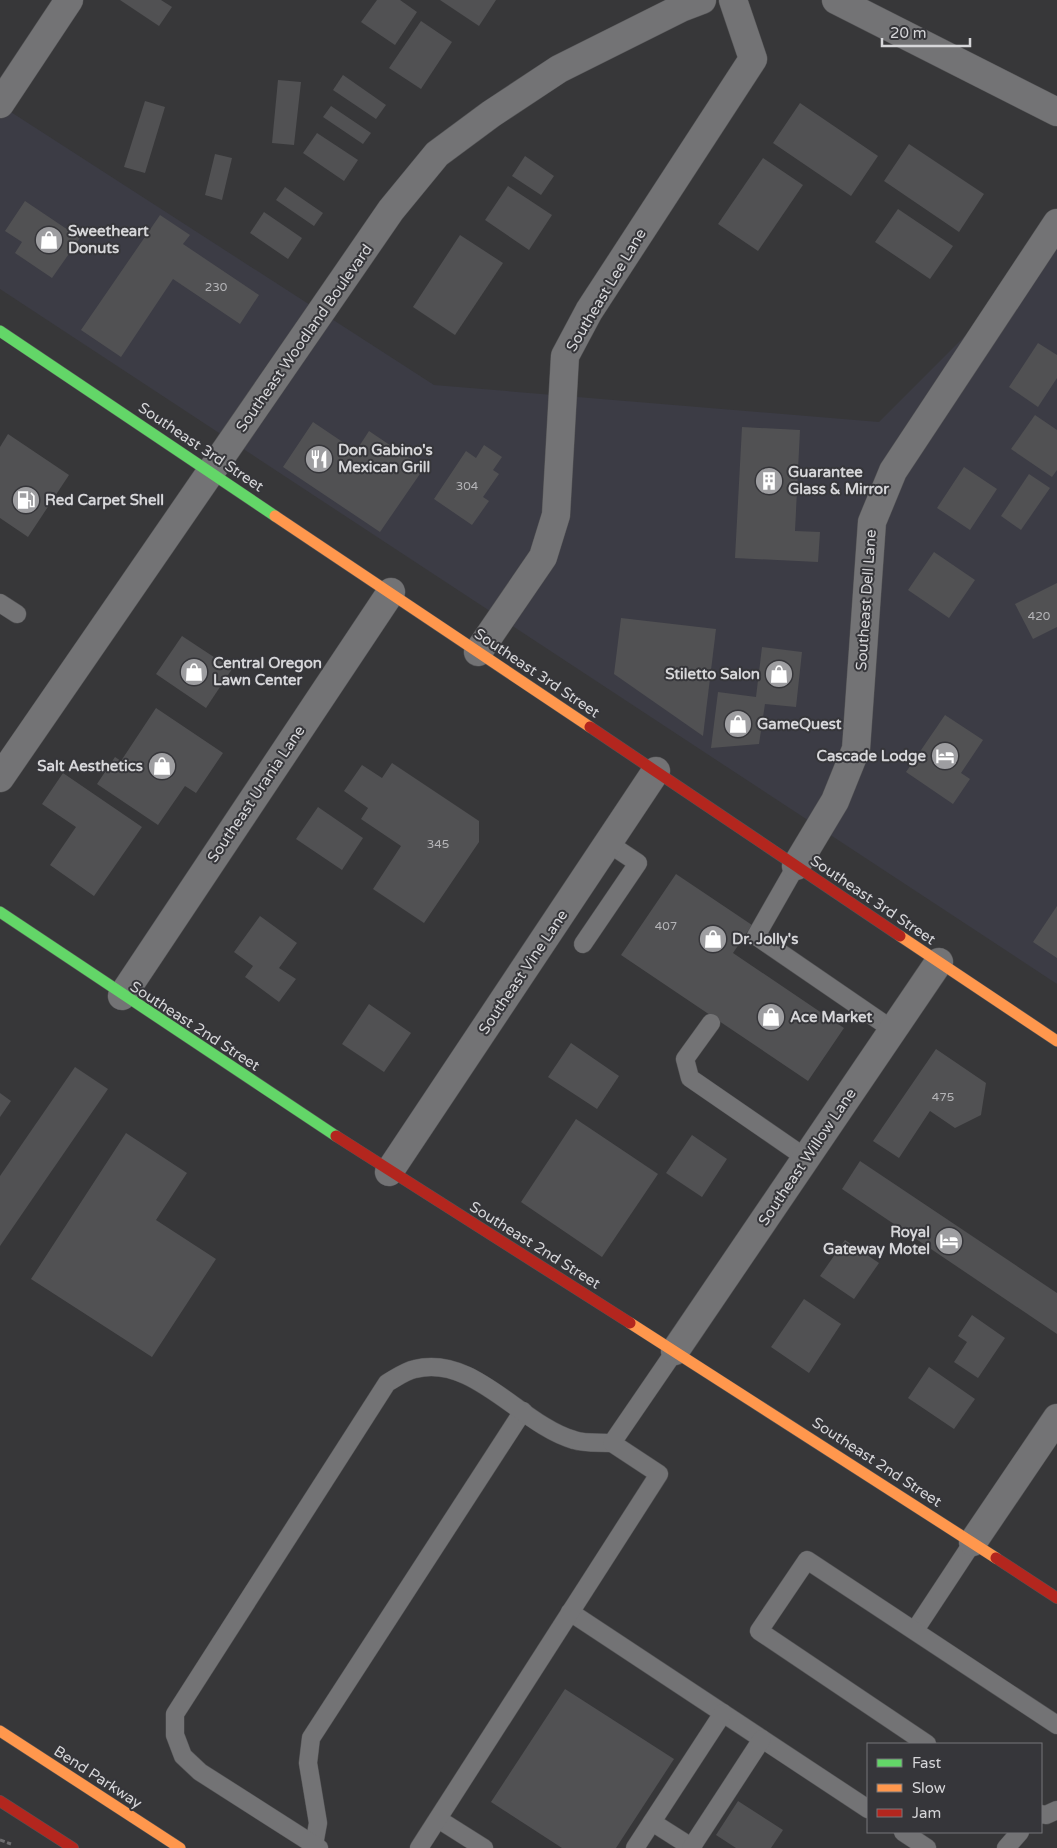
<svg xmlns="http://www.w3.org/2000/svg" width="1057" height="1848" viewBox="0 0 1057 1848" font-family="'Varela Round',sans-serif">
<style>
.built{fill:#3c3c45}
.building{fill:#515153}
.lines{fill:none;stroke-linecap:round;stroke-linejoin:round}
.lane-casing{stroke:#535355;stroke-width:19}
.street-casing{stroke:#535355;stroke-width:29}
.fast-casing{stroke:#535355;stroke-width:12}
.slow-casing{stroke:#535355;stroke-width:12}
.jam-casing{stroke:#535355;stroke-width:12}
.path{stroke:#6e6e70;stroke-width:3;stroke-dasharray:5 2.5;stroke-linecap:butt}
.lane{stroke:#737375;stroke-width:18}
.street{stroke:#737375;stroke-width:28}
.fast{stroke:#63d668;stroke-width:11}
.slow{stroke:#ff974d;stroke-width:11}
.jam{stroke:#b3261e;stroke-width:11}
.labels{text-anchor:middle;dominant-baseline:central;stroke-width:4;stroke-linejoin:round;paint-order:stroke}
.number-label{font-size:12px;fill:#b5b5b8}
.poi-label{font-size:15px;font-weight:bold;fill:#d6d6d9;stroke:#36363a;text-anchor:start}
.street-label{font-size:15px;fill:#d6d6d9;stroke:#36363a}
</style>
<rect width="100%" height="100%" fill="#373739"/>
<path class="built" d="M0 105 434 385 879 422 1057 244V984L0 289Z"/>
<g class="building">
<path d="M120 0H161L172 7 159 26Z"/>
<path d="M377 0H400L417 12 395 45 361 22Z"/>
<path d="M440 0H496L479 26Z"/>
<path d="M421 21 452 42 421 89 389 68Z"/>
<path d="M343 75 386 105 376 119 333 90Z"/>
<path d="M278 80 301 82 294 145 272 143Z"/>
<path d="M145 101 165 107 145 173 124 167Z"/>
<path d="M800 103 878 156 851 196 773 143Z"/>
<path d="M331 106 371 133 363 144 323 117Z"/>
<path d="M317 133 358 160 344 181 303 153Z"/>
<path d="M909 144 984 194 959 232 884 181Z"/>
<path d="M215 154 232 158 222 200 205 195Z"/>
<path d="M525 156 554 176 541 195 512 176Z"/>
<path d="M763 158 803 185 758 251 718 224Z"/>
<path d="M508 186 552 215 529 250 485 220Z"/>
<path d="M285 187 323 213 314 226 276 200Z"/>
<path d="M25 201 80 238 52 278 15 253 22 242 5 231Z"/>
<path d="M898 209 953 246 930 279 875 242Z"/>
<path d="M264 212 302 238 288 259 250 233Z"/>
<path d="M160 215 190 235 183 244 259 295 240 324 173 279 121 357 81 330Z"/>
<path d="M460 235 503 263 455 335 413 307Z"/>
<path d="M1038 343 1057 355V378L1038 407 1009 387Z"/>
<path d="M1035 415 1057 430V470L1052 477 1011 449Z"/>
<path d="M313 422 356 451 369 431 424 468 380 532 283 467Z"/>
<path d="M742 427 800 430 795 531 820 532 818 562 735 558Z"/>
<path d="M8 434 69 475 28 537 0 518V447Z"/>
<path d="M484 445 502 457 493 470 499 474 483 497 489 501 472 525 434 499 466 451 476 458Z"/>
<path d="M964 467 997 489 970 530 937 508Z"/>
<path d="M1029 474 1050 488 1021 530 1001 516Z"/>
<path d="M934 552 975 580 949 618 908 590Z"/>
<path d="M1057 583V627L1033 639 1015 604Z"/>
<path d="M621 618 716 629 703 736 614 674Z"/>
<path d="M182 636 232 669 206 708 156 674Z"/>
<path d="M762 647 802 652 796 707 765 704 759 744 711 748 718 692 756 697Z"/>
<path d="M156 708 223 753 196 793 185 786 158 825 97 784 115 757 121 761Z"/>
<path d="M945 715 983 740 961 773 970 779 953 804 906 772Z"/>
<path d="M392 763 479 821V842L424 923 373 889 401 846 361 819 368 808 344 791 362 765 382 778Z"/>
<path d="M63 773 142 827 94 896 50 865 76 827 42 804Z"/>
<path d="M318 807 363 838 342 870 296 839Z"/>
<path d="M676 874 752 925 733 953 844 1028 808 1081 621 955Z"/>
<path d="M1057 906V958L1033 942Z"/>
<path d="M260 916 297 943 279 968 296 979 279 1002 245 977 253 966 234 952Z"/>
<path d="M369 1004 411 1033 384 1072 342 1044Z"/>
<path d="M571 1043 619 1076 597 1109 548 1077Z"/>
<path d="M936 1049 986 1083 981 1115 955 1128 930 1111 899 1158 873 1141Z"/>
<path d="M75 1067 108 1089 0 1246V1176Z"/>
<path d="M0 1093 11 1101 0 1117Z"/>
<path d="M576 1119 658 1174 602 1257 521 1202Z"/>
<path d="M126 1133 187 1173 156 1220 216 1259 152 1357 31 1279Z"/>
<path d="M692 1135 727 1159 702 1197 666 1173Z"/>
<path d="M860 1161 1057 1293V1334L842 1189Z"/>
<path d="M845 1240 879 1263 854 1299 820 1276Z"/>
<path d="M804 1299 841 1324 809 1373 771 1347Z"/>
<path d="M972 1315 1005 1338 978 1378 954 1362 967 1342 958 1336Z"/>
<path d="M929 1367 975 1399 954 1429 908 1398Z"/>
<path d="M565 1689 674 1759 616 1848H562L491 1802Z"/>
<path d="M738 1801 783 1830 771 1848H736L716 1835Z"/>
</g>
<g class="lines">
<defs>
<g id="lane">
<path d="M0 603 17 614"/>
<path d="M796 866 756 936 893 1030"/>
<path d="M583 944 638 863 608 843"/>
<path d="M711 1023 685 1059 690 1078 806 1158"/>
<path d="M570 1612 868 1809"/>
<path d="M915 1630 973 1542"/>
<path d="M927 1744 759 1631 807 1560 1057 1725"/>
<path d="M1041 1814 1046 1815 1057 1810"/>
<path d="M438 1819 484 1848"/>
<path d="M652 1822 693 1848"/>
<path d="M903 1832 927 1848"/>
<path d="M314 1845 318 1823 308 1763 311 1738 523 1411"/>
<path d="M319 1848 200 1772 183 1756 175 1735V1714L387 1383C396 1378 405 1371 415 1369 474 1354 521 1425 574 1440 586 1444 601 1442 612 1443"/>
<path d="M419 1848 659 1474 612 1443 675 1351"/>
<path d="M635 1848 723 1713"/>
<path d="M691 1848 762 1739"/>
<path d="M1006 1848 1020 1832"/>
</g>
<g id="street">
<path d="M836 0 1057 112"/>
<path d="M0 104 69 0"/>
<path d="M478 652 543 557 556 515 565 356 589 311 753 59 733 0"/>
<path d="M0 778 391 210 437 154 491 114 559 69 681 8 702 0"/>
<path d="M796 866 835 801 856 749 872 522 893 471 1057 223"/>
<path d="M122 996 391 592"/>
<path d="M389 1172 656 771"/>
<path d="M675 1351 939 962"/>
<path d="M973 1542 1057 1418"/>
</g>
<g id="fast">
<path d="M0 331 275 516"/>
<path d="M0 912 336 1136"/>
</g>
<g id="slow">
<path d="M275 516 590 727"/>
<path d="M900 936 1057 1041"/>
<path d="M630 1323 996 1558"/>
<path d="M0 1731 180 1848"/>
</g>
<g id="jam">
<path d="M590 727 900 936"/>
<path d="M336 1136 630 1323"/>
<path d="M996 1558 1057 1598"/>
<path d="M0 1801 73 1848"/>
</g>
</defs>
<use href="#lane" class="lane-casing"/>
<use href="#street" class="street-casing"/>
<use href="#fast" class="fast-casing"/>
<use href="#slow" class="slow-casing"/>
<use href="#jam" class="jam-casing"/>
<path class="path" d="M0 1840 11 1844"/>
<use href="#lane" class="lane"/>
<use href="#street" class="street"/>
<use href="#fast" class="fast"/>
<use href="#slow" class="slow"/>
<use href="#jam" class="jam"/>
</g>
<defs>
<symbol id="shop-disc" viewBox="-11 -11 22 22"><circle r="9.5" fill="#9e9ea1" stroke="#36363a"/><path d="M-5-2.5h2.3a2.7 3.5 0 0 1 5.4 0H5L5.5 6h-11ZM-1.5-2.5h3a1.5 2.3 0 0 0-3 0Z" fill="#fff"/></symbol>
<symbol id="restaurant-disc" viewBox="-11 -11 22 22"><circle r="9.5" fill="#9e9ea1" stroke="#36363a"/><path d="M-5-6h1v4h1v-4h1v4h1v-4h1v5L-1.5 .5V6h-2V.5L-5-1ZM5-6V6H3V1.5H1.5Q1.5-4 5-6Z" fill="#fff"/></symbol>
<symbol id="building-disc" viewBox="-11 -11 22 22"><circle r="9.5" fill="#9e9ea1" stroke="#36363a"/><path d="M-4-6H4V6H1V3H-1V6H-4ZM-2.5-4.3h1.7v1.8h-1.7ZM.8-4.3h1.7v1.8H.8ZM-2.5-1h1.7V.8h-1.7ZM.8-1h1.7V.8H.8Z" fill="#fff"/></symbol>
<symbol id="fuel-disc" viewBox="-11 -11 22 22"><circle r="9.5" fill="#9e9ea1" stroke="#36363a"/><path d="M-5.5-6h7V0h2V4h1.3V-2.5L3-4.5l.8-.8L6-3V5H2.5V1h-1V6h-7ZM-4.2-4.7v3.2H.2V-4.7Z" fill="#fff"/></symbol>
<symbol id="hotel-disc" viewBox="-11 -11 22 22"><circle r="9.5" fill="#9e9ea1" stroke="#36363a"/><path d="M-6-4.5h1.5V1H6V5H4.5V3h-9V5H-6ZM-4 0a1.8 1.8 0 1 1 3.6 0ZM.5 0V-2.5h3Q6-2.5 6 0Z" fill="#fff"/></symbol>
</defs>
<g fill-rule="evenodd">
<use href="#shop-disc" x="33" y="224" width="32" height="32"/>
<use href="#restaurant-disc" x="303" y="443" width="32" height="32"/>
<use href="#building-disc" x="753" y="465" width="32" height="32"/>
<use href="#fuel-disc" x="10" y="484" width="32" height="32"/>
<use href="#shop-disc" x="178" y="656" width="32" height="32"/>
<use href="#shop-disc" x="763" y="658" width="32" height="32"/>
<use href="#shop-disc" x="722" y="708" width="32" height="32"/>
<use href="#hotel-disc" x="929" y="740" width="32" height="32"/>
<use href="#shop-disc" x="146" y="750" width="32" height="32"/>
<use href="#shop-disc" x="697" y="923" width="32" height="32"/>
<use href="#shop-disc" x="755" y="1001" width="32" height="32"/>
<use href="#hotel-disc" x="933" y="1225" width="32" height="32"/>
</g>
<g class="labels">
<g class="number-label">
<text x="216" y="287">230</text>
<text x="467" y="486">304</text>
<text x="1039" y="616">420</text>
<text x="438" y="844">345</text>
<text x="666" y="926">407</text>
<text x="943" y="1097">475</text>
</g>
<g class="poi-label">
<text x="68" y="231">Sweetheart<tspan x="68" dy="17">Donuts</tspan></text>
<text x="338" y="450">Don Gabino's<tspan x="338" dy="17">Mexican Grill</tspan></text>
<text x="788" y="472">Guarantee<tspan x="788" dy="17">Glass &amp; Mirror</tspan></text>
<text x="45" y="500">Red Carpet Shell</text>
<text x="213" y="663">Central Oregon<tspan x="213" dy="17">Lawn Center</tspan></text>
<text x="760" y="674" text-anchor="end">Stiletto Salon</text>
<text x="757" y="724">GameQuest</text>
<text x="926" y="756" text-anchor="end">Cascade Lodge</text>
<text x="143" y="766" text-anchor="end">Salt Aesthetics</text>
<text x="732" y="939">Dr. Jolly's</text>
<text x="790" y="1017">Ace Market</text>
<text x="930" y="1232" text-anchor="end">Royal<tspan x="930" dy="17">Gateway Motel</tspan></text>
</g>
<g class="street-label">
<text transform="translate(606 290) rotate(-59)">Southeast Lee Lane</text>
<text transform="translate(304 338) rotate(-55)">Southeast Woodland Boulevard</text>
<text transform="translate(201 447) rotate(34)">Southeast 3rd Street</text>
<text transform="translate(866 600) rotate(-86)">Southeast Dell Lane</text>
<text transform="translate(537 673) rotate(34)">Southeast 3rd Street</text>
<text transform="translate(256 794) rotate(-56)">Southeast Urania Lane</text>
<text transform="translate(873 900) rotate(34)">Southeast 3rd Street</text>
<text transform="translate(523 972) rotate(-56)">Southeast Vine Lane</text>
<text transform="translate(195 1026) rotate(33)">Southeast 2nd Street</text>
<text transform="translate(807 1157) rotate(-56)">Southeast Willow Lane</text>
<text transform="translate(535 1245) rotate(32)">Southeast 2nd Street</text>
<text transform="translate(877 1462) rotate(33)">Southeast 2nd Street</text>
<text transform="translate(98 1777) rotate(33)">Bend Parkway</text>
</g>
</g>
<rect x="867" y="1743" width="175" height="90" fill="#36363a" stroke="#76767a"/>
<rect x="877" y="1759" width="25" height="8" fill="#63d668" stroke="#76767a"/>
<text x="912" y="1768" font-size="15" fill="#d6d6d9">Fast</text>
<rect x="877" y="1784" width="25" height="8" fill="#ff974d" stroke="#76767a"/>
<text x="912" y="1793" font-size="15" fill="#d6d6d9">Slow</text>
<rect x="877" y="1809" width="25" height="8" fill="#b3261e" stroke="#76767a"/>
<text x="912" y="1818" font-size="15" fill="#d6d6d9">Jam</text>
<path d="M882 38v8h88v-8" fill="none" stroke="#d6d6d9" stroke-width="2.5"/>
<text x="890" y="38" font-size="15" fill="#d6d6d9" stroke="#36363a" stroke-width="4" paint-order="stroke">20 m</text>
</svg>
